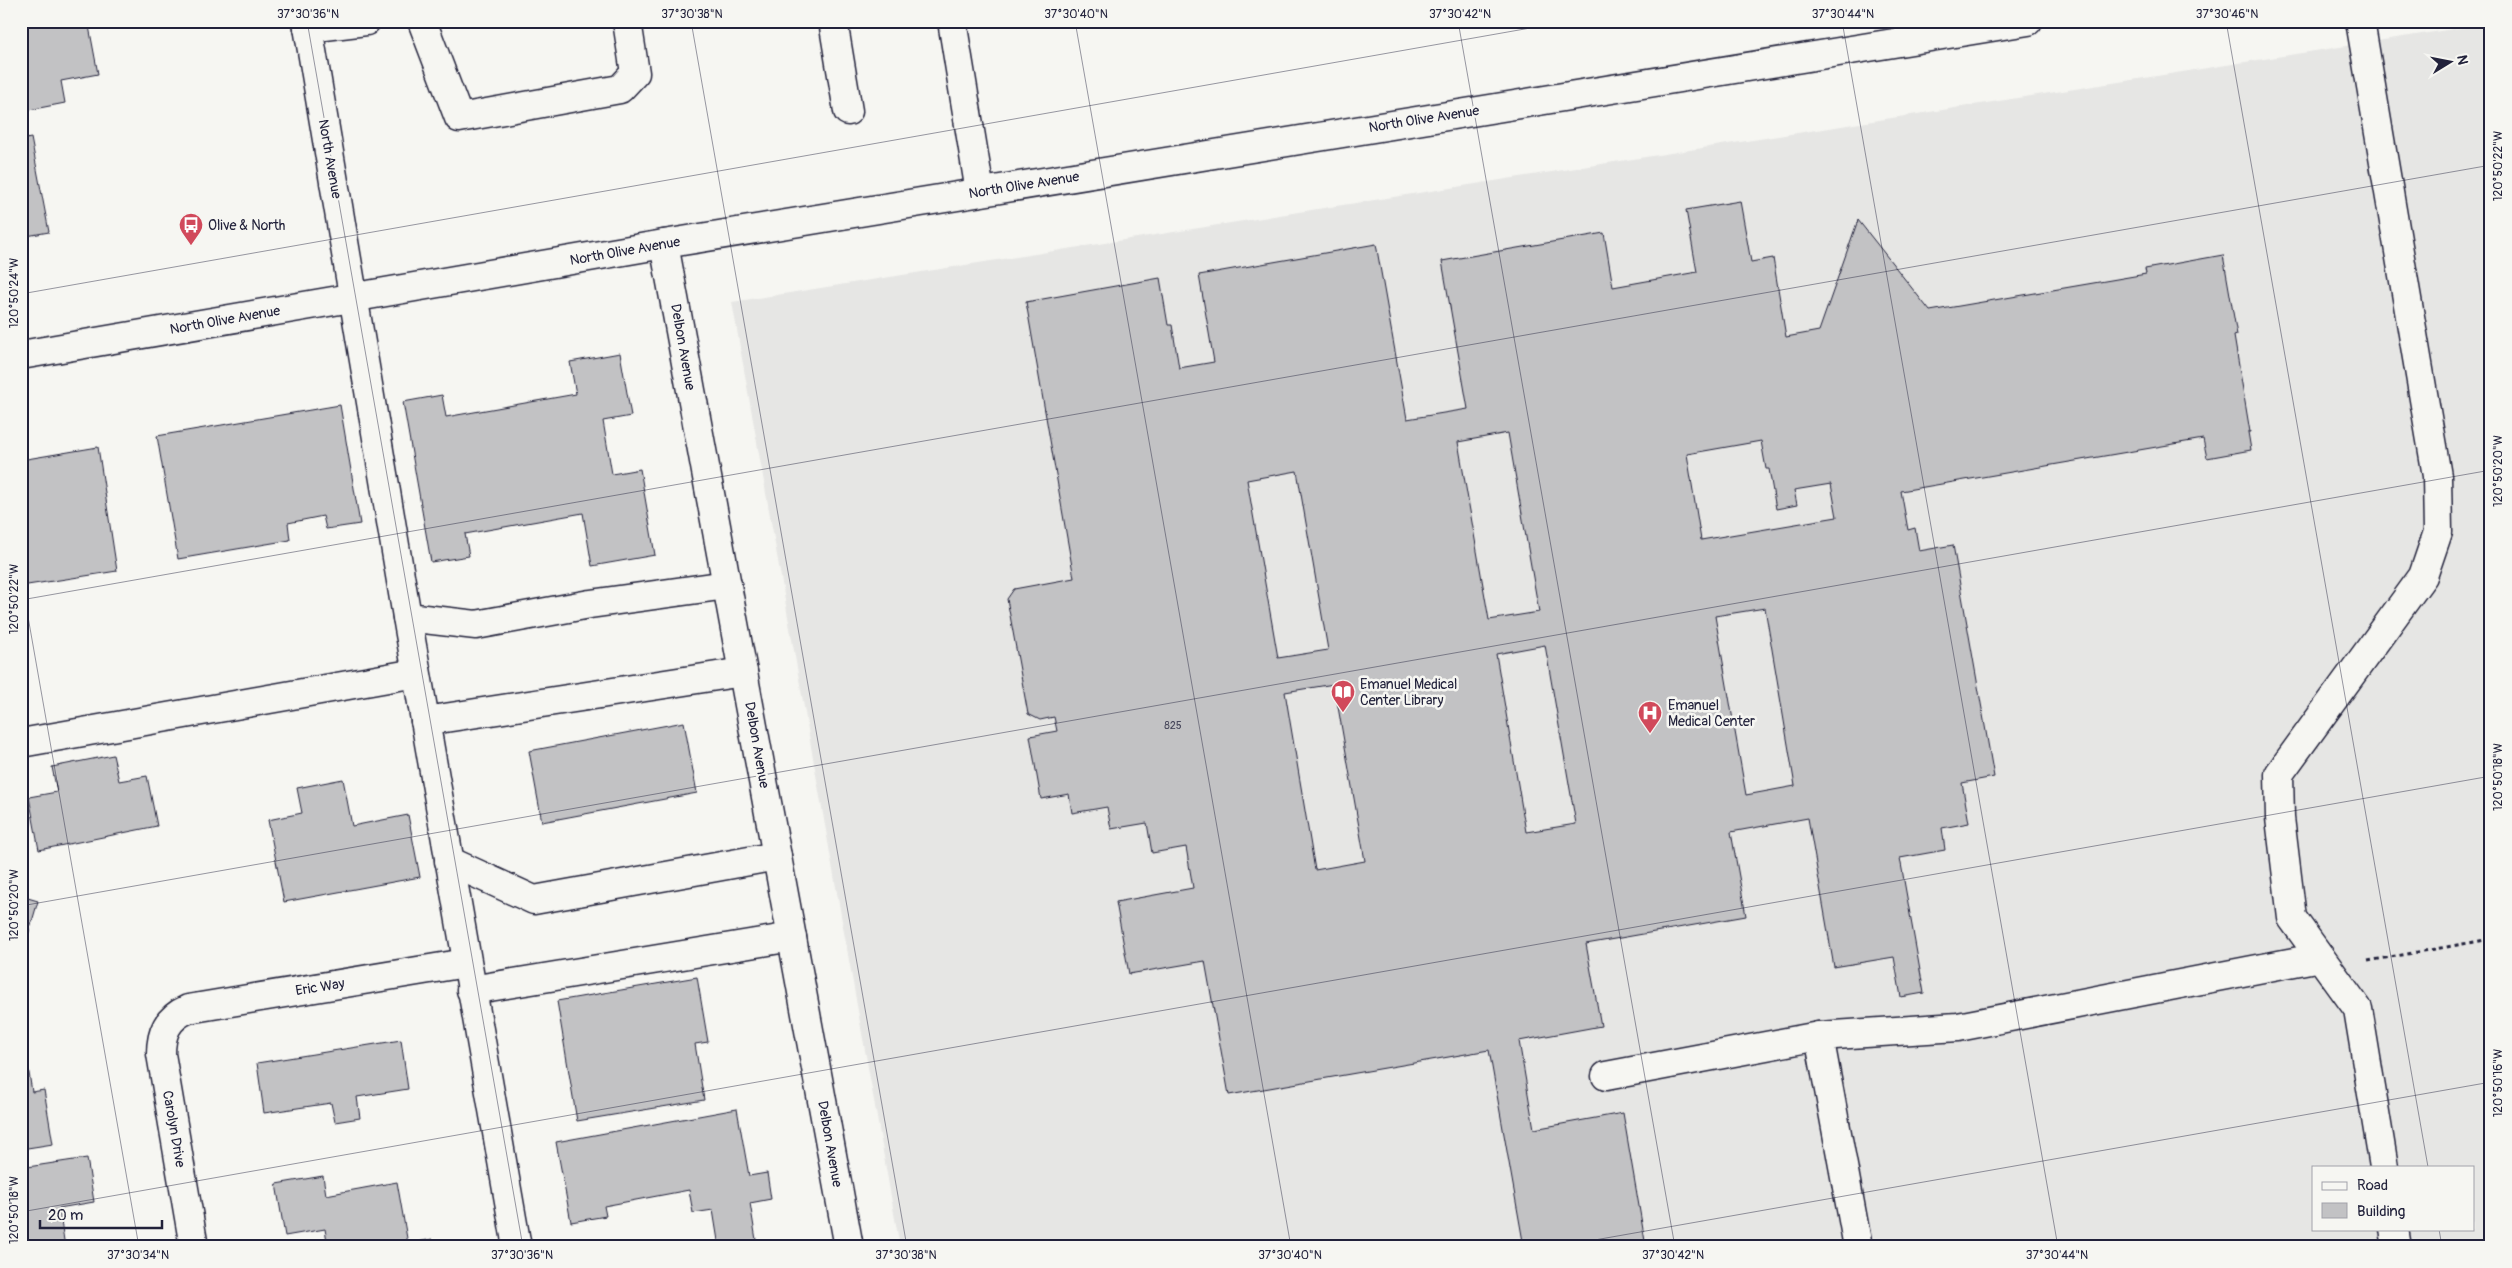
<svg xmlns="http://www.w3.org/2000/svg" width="2512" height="1268" viewBox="0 0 2512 1268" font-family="Pangolin,sans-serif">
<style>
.built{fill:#e6e6e4;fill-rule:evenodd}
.building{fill:#c2c2c4;stroke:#22223b;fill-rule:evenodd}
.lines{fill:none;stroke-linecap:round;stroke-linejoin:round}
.minor-casing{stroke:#22223b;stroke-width:31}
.path{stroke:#22223b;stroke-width:3;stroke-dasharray:4 4;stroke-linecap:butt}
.minor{stroke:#f6f6f2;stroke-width:28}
.ticks{fill:none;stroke:#22223b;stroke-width:1;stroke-opacity:0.45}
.labels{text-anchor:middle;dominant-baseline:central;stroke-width:5;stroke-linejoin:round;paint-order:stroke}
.number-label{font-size:11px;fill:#4a4a5d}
.street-label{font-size:14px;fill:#22223b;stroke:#f6f6f2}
.poi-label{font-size:14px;fill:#22223b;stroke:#f6f6f2;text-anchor:start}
.neatline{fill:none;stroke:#22223b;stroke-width:2}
.ticks-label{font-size:12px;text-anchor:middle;fill:#22223b}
</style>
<rect width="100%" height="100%" fill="#f6f6f2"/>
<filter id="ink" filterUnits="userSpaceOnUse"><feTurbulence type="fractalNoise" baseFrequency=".02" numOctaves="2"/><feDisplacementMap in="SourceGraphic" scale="10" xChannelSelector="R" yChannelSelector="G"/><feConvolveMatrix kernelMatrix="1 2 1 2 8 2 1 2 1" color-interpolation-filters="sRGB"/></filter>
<g filter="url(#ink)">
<path class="built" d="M2491 23V1247H900L732 302ZM2313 1167H2473V1229H2313Z"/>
<g class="building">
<path d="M21 21H88L98 74 61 81 65 103 29 110 21 66Z"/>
<path d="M31 138 49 232 21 237V140Z"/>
<path d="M1740 201 1751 262 1773 258 1786 337 1819 331 1858 220 1930 311 2146 274 2145 269 2223 255 2237 335 2234 336 2250 432H2248L2251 450 2207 458 2203 439 1901 491 1908 530 1915 528 1919 551 1953 545 1994 777 1962 783 1969 823 1942 828 1945 850 1900 858 1924 993 1901 997 1894 957 1834 967 1808 818 1731 832 1746 916 1586 944 1601 1026 1519 1041 1534 1129 1623 1113 1646 1247H1524L1489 1050 1229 1095 1205 961 1129 974 1116 902 1193 888 1186 847 1152 853 1147 823 1111 829 1107 807 1072 813 1069 794 1041 799 1030 736 1057 731 1054 717 1040 720 1028 714 1007 599 1014 589 1074 578 1026 302 1160 278 1168 325H1172L1179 368 1214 362 1199 275 1376 244 1407 419 1468 409 1442 261 1604 233 1613 287 1697 272 1686 210ZM1508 433 1539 612 1489 620 1458 442ZM1761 441 1766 469H1769L1776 509 1797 505 1794 490 1831 484 1837 517 1701 540 1687 454ZM1297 471 1328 650 1278 658 1247 480ZM1765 608 1795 786 1746 795 1715 616ZM1545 645 1576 824 1526 832 1496 654ZM1334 684 1365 861 1315 870 1285 692Z"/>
<path d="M620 353 631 416 603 421 612 474 640 469 655 555 592 566 583 513 465 534 469 556 431 562 403 402 442 395 446 417 576 394 570 362Z"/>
<path d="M340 405 360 524 326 529 323 516 288 523 290 540 178 559 157 436Z"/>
<path d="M98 447 117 571 21 586V460Z"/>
<path d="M684 722 697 793 542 822 529 751Z"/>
<path d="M113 755 119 781 147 776 157 826 39 850 29 797 57 792 52 767Z"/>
<path d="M343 779 352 826 408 815 420 877 284 902 268 820 302 813 297 788Z"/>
<path d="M21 896 38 901 24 949 21 948Z"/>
<path d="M697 977 708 1042 695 1044 704 1100 577 1121 557 1001Z"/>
<path d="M21 1022 32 1092 44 1090 53 1144 21 1149Z"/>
<path d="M401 1040 408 1089 357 1097 360 1118 335 1122 331 1103 264 1113 257 1063Z"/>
<path d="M737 1109 749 1176 767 1173 771 1199 750 1203 757 1246 719 1247 713 1210 693 1213 689 1190 604 1206 606 1216 571 1222 556 1142Z"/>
<path d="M87 1158 94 1202 59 1208 65 1247H21V1168Z"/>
<path d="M323 1176 326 1195 397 1182 408 1244 432 1239 433 1247H328L325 1229 285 1236 276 1184Z"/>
</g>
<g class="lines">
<defs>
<g id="minor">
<path d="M307 21 407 617 517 1247"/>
<path d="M422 21 459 118 620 89 635 73 627 21"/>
<path d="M833 21 848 111"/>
<path d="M952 21 980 192"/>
<path d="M2360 21 2437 476 2438 532 2423 576 2279 774 2280 818 2292 918 2358 1009 2384 1167"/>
<path d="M308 28 366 21"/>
<path d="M664 244 849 1247"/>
<path d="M21 355 664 244 2028 21"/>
<path d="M407 617 476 625 590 604 727 585"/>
<path d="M425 721 743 672"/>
<path d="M21 743 416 673"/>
<path d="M449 861 534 900 777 856"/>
<path d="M471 990 792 937"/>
<path d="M1819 1036 1958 1027 2320 957"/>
<path d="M1606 1076 1819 1036 1858 1247"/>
<path d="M2394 1229 2397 1247"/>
<path d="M194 1247 161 1054C161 1033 167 1018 188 1009L466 963"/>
</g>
</defs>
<use href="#minor" class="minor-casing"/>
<path class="path" d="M2368 961 2491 939"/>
<use href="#minor" class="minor"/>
</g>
</g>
<path class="ticks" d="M307 21 523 1247M691 21 907 1247M1075 21 1291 1247M1458 21 1675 1247M1842 21 2058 1247M2226 21 2428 1167M21 294 1570 21M21 577 139 1247M21 600 2491 165M21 906 2491 470M21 1212 2491 776M2439 1229 2442 1247M1555 1247 2491 1082"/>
<defs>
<symbol id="bus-pin" viewBox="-11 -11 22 30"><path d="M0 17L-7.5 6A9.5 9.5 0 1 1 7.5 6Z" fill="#d1495b" stroke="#f6f6f2"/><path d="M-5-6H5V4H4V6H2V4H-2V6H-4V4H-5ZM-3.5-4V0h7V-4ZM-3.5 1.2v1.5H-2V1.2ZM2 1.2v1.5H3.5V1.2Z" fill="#fff"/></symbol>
<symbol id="library-pin" viewBox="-11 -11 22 30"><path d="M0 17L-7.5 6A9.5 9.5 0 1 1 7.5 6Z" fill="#d1495b" stroke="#f6f6f2"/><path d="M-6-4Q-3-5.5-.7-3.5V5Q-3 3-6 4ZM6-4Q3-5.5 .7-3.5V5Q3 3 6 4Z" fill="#fff"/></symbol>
<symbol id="hospital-pin" viewBox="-11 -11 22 30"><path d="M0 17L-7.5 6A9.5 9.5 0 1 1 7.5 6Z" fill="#d1495b" stroke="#f6f6f2"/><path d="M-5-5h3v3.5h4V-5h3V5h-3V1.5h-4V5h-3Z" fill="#fff"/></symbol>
</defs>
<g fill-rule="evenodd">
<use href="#bus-pin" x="177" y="211" width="28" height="38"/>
<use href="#library-pin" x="1329" y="678" width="28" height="38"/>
<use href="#hospital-pin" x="1636" y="699" width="28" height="38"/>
</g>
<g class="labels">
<g class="number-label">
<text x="1173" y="725">825</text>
</g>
<g class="street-label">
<text transform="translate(1424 119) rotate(-9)">North Olive Avenue</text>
<text transform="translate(330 159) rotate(80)">North Avenue</text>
<text transform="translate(1024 185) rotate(-9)">North Olive Avenue</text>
<text transform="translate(625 251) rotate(-10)">North Olive Avenue</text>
<text transform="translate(225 320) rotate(-10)">North Olive Avenue</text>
<text transform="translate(683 347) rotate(80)">Delbon Avenue</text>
<text transform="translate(757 745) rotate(80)">Delbon Avenue</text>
<text transform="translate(320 987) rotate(-9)">Eric Way</text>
<text transform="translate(174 1129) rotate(80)">Carolyn Drive</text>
<text transform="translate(830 1144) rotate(80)">Delbon Avenue</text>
</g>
<g class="poi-label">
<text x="208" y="225">Olive &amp; North</text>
<text x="1360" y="684">Emanuel Medical<tspan x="1360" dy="16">Center Library</tspan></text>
<text x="1668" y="705">Emanuel<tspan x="1668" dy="16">Medical Center</tspan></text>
</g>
</g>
<rect width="2512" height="1268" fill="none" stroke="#f6f6f2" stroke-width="55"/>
<rect x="2312" y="1166" width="162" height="65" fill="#f6f6f2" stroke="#a1a1a9"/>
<rect x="2322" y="1182" width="25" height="8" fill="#f6f6f2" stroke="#a1a1a9"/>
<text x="2357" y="1190" font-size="15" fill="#22223b">Road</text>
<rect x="2322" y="1203" width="25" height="15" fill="#c2c2c4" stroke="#a1a1a9"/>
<text x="2357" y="1216" font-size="15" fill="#22223b">Building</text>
<g transform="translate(2450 62) rotate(80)" stroke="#f6f6f2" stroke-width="4" paint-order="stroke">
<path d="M0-4L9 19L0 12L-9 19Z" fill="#22223b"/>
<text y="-8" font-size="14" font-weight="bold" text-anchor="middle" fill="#22223b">N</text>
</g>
<path d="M40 1220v8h122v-8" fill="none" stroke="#22223b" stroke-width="2.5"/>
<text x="48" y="1220" font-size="15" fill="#22223b" stroke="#f6f6f2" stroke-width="4" paint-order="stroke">20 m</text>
<rect x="28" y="28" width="2456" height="1212" class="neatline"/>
<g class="ticks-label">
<text x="308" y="18">37°30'36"N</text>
<text x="692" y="18">37°30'38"N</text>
<text x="1076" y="18">37°30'40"N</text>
<text x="1460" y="18">37°30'42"N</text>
<text x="1843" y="18">37°30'44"N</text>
<text x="2227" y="18">37°30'46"N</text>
<text transform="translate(2498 166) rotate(-90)" y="4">120°50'22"W</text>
<text transform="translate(14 293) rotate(-90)" y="4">120°50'24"W</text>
<text transform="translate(2498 471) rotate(-90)" y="4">120°50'20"W</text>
<text transform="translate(14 599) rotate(-90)" y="4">120°50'22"W</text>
<text transform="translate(2498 777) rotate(-90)" y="4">120°50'18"W</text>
<text transform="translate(14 905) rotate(-90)" y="4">120°50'20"W</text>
<text transform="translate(2498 1083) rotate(-90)" y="4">120°50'16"W</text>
<text transform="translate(14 1210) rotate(-90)" y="4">120°50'18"W</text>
<text x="138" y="1259">37°30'34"N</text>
<text x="522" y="1259">37°30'36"N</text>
<text x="906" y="1259">37°30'38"N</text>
<text x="1290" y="1259">37°30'40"N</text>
<text x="1673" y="1259">37°30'42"N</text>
<text x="2057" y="1259">37°30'44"N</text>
</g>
</svg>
